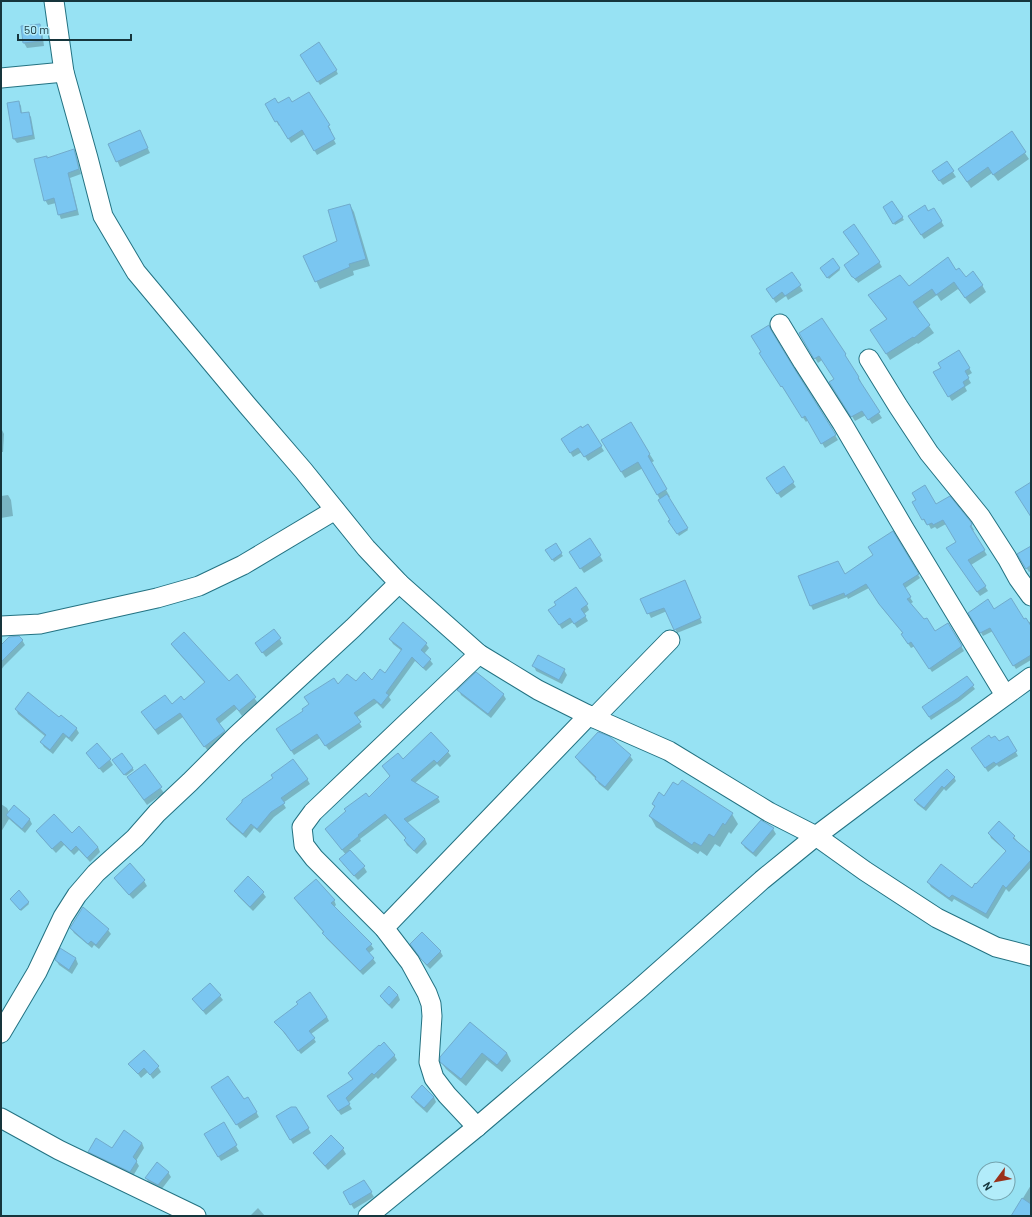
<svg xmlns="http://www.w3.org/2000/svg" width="1032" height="1217" viewBox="0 0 1032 1217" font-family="Barlow,sans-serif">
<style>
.shadow{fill:#0003}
.building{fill:#7ac6f1;stroke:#71abcc}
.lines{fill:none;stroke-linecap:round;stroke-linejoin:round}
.minor-casing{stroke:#237282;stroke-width:21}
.minor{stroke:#fff;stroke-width:19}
</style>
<rect width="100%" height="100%" fill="#97e2f3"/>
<g class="shadow">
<path d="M39 25 42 30 44 46 27 48 24 43 22 27Z"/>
<path d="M301 55 336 70 338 74 320 85Z"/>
<path d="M309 94 331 130 329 131 336 144 317 155 305 134 291 143 280 125 279 126 266 104H292Z"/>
<path d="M19 102 21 106 22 114 28 113 31 117 35 139 17 143 14 139Z"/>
<path d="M1011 133 1029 159 998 181 992 173 971 188 963 176Z"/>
<path d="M142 136 150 153 120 167 110 145Z"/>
<path d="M74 150 76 155 81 174 70 178 79 215 61 219 59 214 56 203 48 205 45 200 48 159Z"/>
<path d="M947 163 956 177 943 185 936 176Z"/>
<path d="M892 202 904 220 895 225 884 208Z"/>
<path d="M350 205 354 212 370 266 353 271 354 275 320 289 305 256 338 241Z"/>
<path d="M928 212 941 221 944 226 924 239 912 221Z"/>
<path d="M879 262 882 267 858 283 857 281H856L848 270Z"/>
<path d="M839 268 840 270 829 279 822 270Z"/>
<path d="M956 271 966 278 982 285 986 292 970 304 958 289 941 301 937 295 917 309 934 333 918 344 917 343 890 360 876 337 887 320 869 295 909 287Z"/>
<path d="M792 273 803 291 788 300 786 296 776 303 770 294Z"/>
<path d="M822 319 845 355 848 360H847L859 378 861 382 860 383 882 418 872 424 866 415 855 421 833 387 835 379 822 360 818 363 800 334Z"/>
<path d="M959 351 972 373 967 376 971 383 965 387 967 391 952 401 934 373 942 368Z"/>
<path d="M763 358 793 368 838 440 825 448 808 420 806 422Z"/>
<path d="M630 423 654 461 651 463 670 497 668 498 688 530 679 536 670 521 671 520 643 468 625 478 602 440Z"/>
<path d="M588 426 604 451 588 461 582 452 573 457 562 439Z"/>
<path d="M1 428 4 434 3 452H1Z"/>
<path d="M783 468 796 487 781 498 770 483Z"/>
<path d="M8 495 11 500 13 516 1 518V496Z"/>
<path d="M913 503 936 505 970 523 974 530 972 531 987 555 971 565 988 591 980 596 950 553 957 542 946 524 937 529 935 527 931 529 928 523 926 524Z"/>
<path d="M892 532 920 578 904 589 913 602 910 604 935 633 948 624 964 651 932 672 915 646 911 648 905 639 904 634 883 609 869 588 848 599 847 597 813 610 811 606 844 575 874 555Z"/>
<path d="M590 539 603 561 584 573 573 557Z"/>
<path d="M555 545 563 556 554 562 547 550Z"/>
<path d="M1031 547V571L1029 572 1019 555Z"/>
<path d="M687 586 702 623 677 633 667 611 651 618 642 599Z"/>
<path d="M587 605 589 610 584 614 588 621 577 628 573 622 562 629 553 615Z"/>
<path d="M994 611 1028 623 1031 621V660L1016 669 993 631 983 636 969 613Z"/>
<path d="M274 630 283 644 266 657 259 648Z"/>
<path d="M390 639 426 644 429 648 424 654 430 660 433 664 426 671 415 661 389 697 391 700 383 709 377 703 356 718 362 727 329 750 320 738 294 755 280 734 304 712 338 685 373 682 385 674 402 651 393 644Z"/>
<path d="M22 640 25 645 4 666 1 670V646Z"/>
<path d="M172 645 229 682 237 675 258 703 242 716 237 709 219 724 227 737 208 751 183 717 158 735 142 712 172 706 184 701 205 683 175 649Z"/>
<path d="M534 666 564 670 567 675 562 684 536 671Z"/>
<path d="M967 678 975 689 960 701 931 720 923 707Z"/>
<path d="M459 690 503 694 506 699 491 718 461 695Z"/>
<path d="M16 709 59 719 76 728 79 733 72 742 66 737 53 754 44 747 41 742 46 737 18 714Z"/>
<path d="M431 734 448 752 451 756 440 767 437 764 415 783 438 798 440 802 407 823 425 839 427 844 417 854 407 845 405 841 406 839 388 818 360 839 361 841 349 850 364 867 367 872 358 880 343 864 341 860 346 855 329 833 391 777 403 760Z"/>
<path d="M1008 738 1018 756 999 767 997 765 988 772 975 752 991 740 999 743Z"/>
<path d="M87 753 110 760 113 765 103 773Z"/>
<path d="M630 756 633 760 608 791 599 784 596 779 579 762 576 757Z"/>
<path d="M115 763 132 768 134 770 126 776Z"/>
<path d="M144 765 164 793 147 805 131 782Z"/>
<path d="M954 777 956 781 946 791 944 789 926 811 917 804 915 800Z"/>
<path d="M307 779 310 784 283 803 286 808 274 817 260 833 254 828 246 838 230 824 227 820Z"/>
<path d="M665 797 732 814 738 824 731 834 729 832 720 847 715 844 707 856 700 851 698 854 656 827 650 816 655 808 653 804Z"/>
<path d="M1 804 7 808 9 812 15 806 30 820 32 824 25 833 9 819 1 832Z"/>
<path d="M761 821 773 829 776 834 756 857 745 848 742 843Z"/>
<path d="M37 831 72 835 98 847 100 852 90 862 79 850 74 855 64 845 56 853 40 836Z"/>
<path d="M989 833 1014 837 1017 841 1031 855V867L1009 892 1006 889 988 919 954 899 952 902 931 887 928 882 973 889 1007 852 991 838Z"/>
<path d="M130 865 144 881 147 886 133 899 118 883 115 878Z"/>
<path d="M235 891 263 893 266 897 253 911 238 896Z"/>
<path d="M295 898 334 900 336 905 334 907 371 945 374 949 369 953 376 963 363 975 326 938 324 933 298 903Z"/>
<path d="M12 901 28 902 29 904 21 911Z"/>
<path d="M71 928 108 930 111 934 99 949 94 945 92 948 74 933Z"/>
<path d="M414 949 440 951 443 956 430 969 425 964Z"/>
<path d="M61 950 76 959 78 964 72 974 59 965 56 960Z"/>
<path d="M398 995 400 1000 392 1009 384 1001 381 996Z"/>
<path d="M220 996 223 1000 206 1015 193 999Z"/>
<path d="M299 1005 327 1017 329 1021 311 1034 316 1042 301 1054 276 1023Z"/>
<path d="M470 1023 507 1053 511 1061 502 1072 487 1060 466 1086 446 1069 441 1062Z"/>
<path d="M144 1051 158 1067 161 1072 153 1079 148 1072 141 1078 130 1064Z"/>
<path d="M394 1055 397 1060 378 1079 376 1077 348 1103 352 1109 341 1115 331 1101 353 1080 349 1074Z"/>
<path d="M215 1092 244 1101 248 1098 259 1117 240 1129Z"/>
<path d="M413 1097H434L436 1102 427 1113 415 1102Z"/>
<path d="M296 1108 311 1133 293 1144 277 1116Z"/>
<path d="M223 1124 239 1151 221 1161 205 1134Z"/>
<path d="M331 1137 343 1149 346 1154 328 1170 317 1158 314 1153Z"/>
<path d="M142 1143 144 1148 136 1161 139 1166 133 1176 91 1156 89 1152 112 1150Z"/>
<path d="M168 1172 171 1177 161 1190 149 1183 146 1178Z"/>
<path d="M364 1181 374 1197 354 1209 344 1193Z"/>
<path d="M1031 1185V1216H1010L1011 1215 1012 1216Z"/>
<path d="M258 1208 265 1216H250Z"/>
</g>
<g class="building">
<path d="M40 24 42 41 23 43 21 26Z"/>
<path d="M319 42 337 70 317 82 300 55Z"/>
<path d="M309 92 330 125 328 126 335 139 314 151 302 130 288 139 277 121 275 122 265 104 275 98 278 103 289 97 292 102Z"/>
<path d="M19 101 21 113 29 112 33 135 13 139 7 103Z"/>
<path d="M140 130 148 148 116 162 108 144Z"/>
<path d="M1012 131 1026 152 993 175 988 167 967 182 958 169Z"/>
<path d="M74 149 79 169 68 173 77 210 58 215 54 198 44 201 34 159 47 156V158Z"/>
<path d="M947 161 954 171 939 181 932 171Z"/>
<path d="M892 201 903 217 893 224 883 207Z"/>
<path d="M350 204 366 259 349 264 350 267 315 282 303 256 337 241 328 210Z"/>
<path d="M925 205 928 211 934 208 942 221 921 235 908 216Z"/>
<path d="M854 224 880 262 855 279 853 277H852L844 265 859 254 843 232Z"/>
<path d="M948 257 956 270 959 268 966 277 973 271 983 285 965 298 954 282 936 295 932 289 913 302 930 325 914 338 913 337 886 354 870 330 887 319 868 295 900 275 909 286Z"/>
<path d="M833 258 840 268 827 278 820 268Z"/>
<path d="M792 272 801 285 785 296 782 292 773 299 766 289Z"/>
<path d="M822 318 846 354 845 355 859 377 858 378 880 412 868 420 862 411 851 417 829 382 834 379 819 356 814 359 799 333Z"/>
<path d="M769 325 771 330 794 368 836 435 821 444 805 416 802 418 782 386 781 387 759 353 761 352 751 336Z"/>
<path d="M959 350 970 368 965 371 969 378 963 382 965 386 948 397 933 372 941 368 938 363Z"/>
<path d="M631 422 650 454 648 456 667 489 657 495 638 462 621 472 601 440Z"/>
<path d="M588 424 602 446 584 457 578 448 570 453 561 439 581 426 582 428Z"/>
<path d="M784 466 794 482 777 494 766 478Z"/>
<path d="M1031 482V517L1015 492Z"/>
<path d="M925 485 936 504 950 496 971 522 972 525 970 526 985 550 968 560 986 586 977 592 946 548 956 542 943 520 933 525 932 523 927 525 924 519 922 520 912 502 916 500 912 493Z"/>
<path d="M667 494 688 528 677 534 668 521 670 520 658 500Z"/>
<path d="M893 531 919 574 903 584 911 597 907 599 924 619 927 618 935 631 948 623 962 646 929 669 911 642 908 644 901 634 903 633 879 604 866 584 845 596 844 593 810 606 798 576 838 561 845 574 873 555 868 547Z"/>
<path d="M590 538 601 555 580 569 569 552Z"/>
<path d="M556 543 562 553 552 560 545 550Z"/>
<path d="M1031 546V565L1026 569 1017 554Z"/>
<path d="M685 580 701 618 674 630 664 608 647 614 640 599Z"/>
<path d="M576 587 588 604 581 609 586 616 574 624 570 618 559 625 548 610 556 605 554 602Z"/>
<path d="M1011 598 1024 619 1026 618 1031 626V655L1013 666 990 628 980 633 968 613 988 599 994 609Z"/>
<path d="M403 622 427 643 421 650 431 659 423 668 412 657 386 693 389 695 381 705 374 699 354 713 361 722 325 746 317 734 291 751 276 729 303 711 302 709 309 704 304 697 334 678 338 684 347 674 356 681 364 672 372 680 380 669 385 673 402 649 389 639Z"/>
<path d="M274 629 281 638 262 653 255 643Z"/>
<path d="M184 632 229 681 237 674 256 697 239 711 234 705 216 719 225 731 204 747 180 713 155 730 141 712 165 695 172 704 181 696 184 700 205 682 171 644Z"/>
<path d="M19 636 23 640 1 662V645L9 637Z"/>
<path d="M538 655 565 669 559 680 532 666Z"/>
<path d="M476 672 504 694 488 714 457 690Z"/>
<path d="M967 676 974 685 958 698 929 717 922 707Z"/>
<path d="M28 692 59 717 61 715 77 728 69 738 63 733 50 750 40 742 46 735 15 709Z"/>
<path d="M431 732 449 751 437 763 434 760 411 780 439 797 404 819 425 839 414 851 404 840 406 838 385 814 358 835 359 836 342 850 325 829 346 811 344 809 366 793 369 797 390 776 382 766 398 753 403 759Z"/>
<path d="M598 732 609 736 631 755 605 787 595 779 596 777 575 757Z"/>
<path d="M989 735 991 738 995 736 999 741 1008 736 1017 751 996 764 994 762 985 768 971 748Z"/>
<path d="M97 743 111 759 99 769 86 753Z"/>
<path d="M122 753 133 768 124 775 112 760Z"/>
<path d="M293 759 308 779 281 798 285 803 271 812 257 829 251 824 243 834 226 819 242 802V800L273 778 271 775Z"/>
<path d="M145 764 162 787 144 800 127 777Z"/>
<path d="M947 769 955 777 944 788 942 786 924 808 914 800Z"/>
<path d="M682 780 733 813 725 825 723 823 714 837 709 834 701 846 694 842 692 845 649 816 655 806 652 804 659 792 664 796 673 782 678 785Z"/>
<path d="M14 805 30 819 22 829 6 815Z"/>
<path d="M54 814 72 833 79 826 98 847 87 858 76 846 71 851 61 841 52 849 36 831Z"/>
<path d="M761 820 774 828 753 853 741 843Z"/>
<path d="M999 821 1015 836 1013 838 1031 853V860L1006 888 1003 885 986 914 952 895 949 898 927 882 941 864 972 888 975 883 976 884 1006 851 988 833Z"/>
<path d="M350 850 365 866 354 876 339 859Z"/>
<path d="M130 863 145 880 129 895 114 878Z"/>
<path d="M248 876 264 892 250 907 234 891Z"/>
<path d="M316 879 335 900 331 903 372 944 366 949 374 958 360 971 322 933 324 932 294 898Z"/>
<path d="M19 890 29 902 20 910 10 899Z"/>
<path d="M83 907 109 929 96 945 91 941 88 944 70 928Z"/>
<path d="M422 932 441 951 427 965 421 959 410 944Z"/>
<path d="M60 948 76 958 69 970 55 960Z"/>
<path d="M210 983 221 995 203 1011 192 999Z"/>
<path d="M389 986 398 995 389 1005 380 996Z"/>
<path d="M310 992 327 1017 309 1031 315 1038 298 1051 284 1032 274 1022 298 1004 296 1002Z"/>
<path d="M470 1022 507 1053 497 1065 482 1053 461 1079 440 1062V1057Z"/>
<path d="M384 1042 395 1055 374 1075 372 1073 346 1098 350 1104 338 1111 327 1096 353 1079 348 1073 379 1045 380 1046Z"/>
<path d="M144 1050 159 1066 150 1075 144 1068 138 1074 128 1064Z"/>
<path d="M228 1076 244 1099 248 1097 257 1112 236 1125 211 1087Z"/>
<path d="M422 1085 434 1097 424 1108 411 1097Z"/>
<path d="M291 1107H296L309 1128 290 1140 276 1116Z"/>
<path d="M224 1122 237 1145 218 1157 204 1134Z"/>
<path d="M124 1130 142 1143 133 1157 137 1161 130 1172 88 1152 96 1138 112 1148Z"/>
<path d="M331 1135 344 1148 325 1166 313 1153Z"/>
<path d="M157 1162 169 1172 158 1185 145 1178Z"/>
<path d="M364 1180 372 1192 350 1205 343 1192Z"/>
<path d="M1022 1198 1031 1204V1216H1011Z"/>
</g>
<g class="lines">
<defs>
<g id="minor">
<path d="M54 1 64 72 88 158 103 216 136 272 247 405 303 470 366 548 399 583 479 654 538 690 594 718 669 751 769 812 816 836 865 871 937 918 996 947 1031 956"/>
<path d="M1 78 64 72"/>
<path d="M780 324 803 362 842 423 905 530 1005 695"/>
<path d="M869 359 898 406 929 453 980 516 1007 558 1018 578 1031 596"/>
<path d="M1 626 40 624 157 598 199 586 243 565 335 510"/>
<path d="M594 718 670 640"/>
<path d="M384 928 589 715"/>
<path d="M1 1033 37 972 63 917 77 895 96 873 135 838 157 813 190 782 236 736 353 628 399 583"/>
<path d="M1 1118 59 1150 196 1216"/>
<path d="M477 1127 447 1095 434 1078 429 1062 432 1016 431 1004 427 993 410 962 384 928 314 858 304 845 302 827 313 812 479 654"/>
<path d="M368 1216 477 1127 639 989 762 880 816 836 925 754 1031 677"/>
</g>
</defs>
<use href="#minor" class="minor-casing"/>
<use href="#minor" class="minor"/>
</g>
<rect width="1032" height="1217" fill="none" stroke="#16353c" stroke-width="4"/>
<g transform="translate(996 1181) rotate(238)"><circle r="19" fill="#b2ecfa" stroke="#74a3ae"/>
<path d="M0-3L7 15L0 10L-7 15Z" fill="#9a311a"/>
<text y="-6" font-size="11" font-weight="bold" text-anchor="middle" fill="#16353c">N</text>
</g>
<path d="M18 34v6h113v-6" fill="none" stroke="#16353c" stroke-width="2"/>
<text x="24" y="34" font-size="12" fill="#16353c" stroke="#b2ecfa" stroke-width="3" paint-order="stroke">50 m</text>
</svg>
